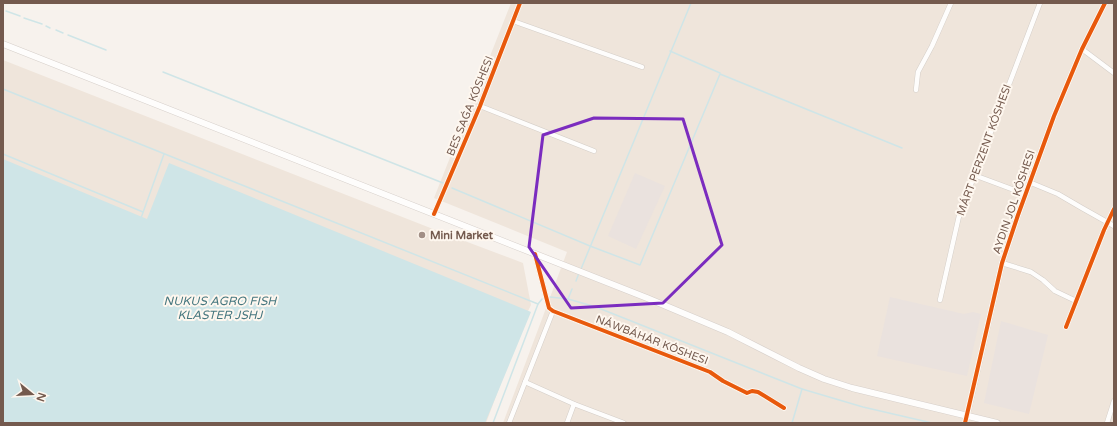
<svg xmlns="http://www.w3.org/2000/svg" width="1117" height="426" viewBox="0 0 1117 426" font-family="'Varela Round',sans-serif">
<style>
.residential{fill:#efe5db}
.industrial{fill:#eae2de}
.water{fill:#cfe5e7}
.lines{fill:none;stroke-linecap:round;stroke-linejoin:round}
.stream{stroke:#cfe5e7;stroke-width:1.5}
.minor-casing{stroke:#d4cec8;stroke-width:5.5}
.tertiary-casing{stroke:#d4cec8;stroke-width:6}
.secondary-casing{stroke:#d6cfca;stroke-width:7}
.minor{stroke:#fefdfc;stroke-width:4.5}
.tertiary{stroke:#fefdfc;stroke-width:5.5}
.secondary{stroke:#fefdfc;stroke-width:6}
.cycleway-casing{stroke:#fef7ef;stroke-width:6}
.cycleway{stroke:#e8590c;stroke-width:4}
.marked{fill:none;stroke:#7b2cbf;stroke-width:3;stroke-linejoin:round}
.poi-dot{fill:#a28f86;stroke:#fef7ef;stroke-width:1.5}
.labels{text-anchor:middle;dominant-baseline:central;stroke-width:4;stroke-linejoin:round;paint-order:stroke}
.street-label{font-size:11px;fill:#745a4e;stroke:#fef7ef}
.poi-label{font-size:11px;font-weight:bold;fill:#745a4e;stroke:#fef7ef;text-anchor:start}
.water-label{font-size:12px;font-style:italic;fill:#46777f;stroke:#fef7ef}
</style>
<rect width="100%" height="100%" fill="#f7f2ed"/>
<g class="residential">
<path d="M511 3H1114V423H503L567 252 434 198Z"/>
<path d="M3 60 433 229 523 263 531 305 528 311 486 423H3Z"/>
</g>
<g class="industrial">
<path d="M635 173 665 186 636 249 608 236Z"/>
<path d="M890 297 964 314 973 312 981 314 967 376 877 356Z"/>
<path d="M1001 321 1048 335 1029 414 984 403Z"/>
</g>
<path class="water" d="M3 159 147 219 169 163 531 312 485 423H3Z"/>
<g class="lines">
<g class="stream">
<path d="M6 11 20 16"/>
<path d="M24 18 42 24"/>
<path d="M46 26 50 28"/>
<path d="M56 30 63 33"/>
<path d="M68 35 106 50"/>
<path d="M670 51 720 73"/>
<path d="M163 72 443 183"/>
<path d="M3 89 538 304"/>
<path d="M3 154 143 212"/>
<path d="M452 188 590 246 640 265 720 74 902 148"/>
<path d="M141 218 164 154"/>
<path d="M581 269 691 3"/>
<path d="M576 281 579 273"/>
<path d="M572 289 568 299 596 307 802 389 863 407 932 423"/>
<path d="M550 297 568 299"/>
<path d="M493 423 538 304 542 299"/>
<path d="M792 423 802 389"/>
</g>
<defs>
<g id="minor">
<path d="M513 21 642 67"/>
<path d="M1082 49 1114 73"/>
<path d="M916 90 918 72 932 46 951 3"/>
<path d="M480 106 594 151"/>
<path d="M974 175 1025 194"/>
<path d="M1029 182 1058 194 1082 208 1114 226"/>
<path d="M434 214 480 106 520 3"/>
<path d="M535 254 549 308 553 311 710 372 723 381 747 393 752 391 758 392 784 408"/>
<path d="M1002 263 1031 272 1043 280 1055 291 1076 301"/>
<path d="M940 300 959 216 1040 3"/>
<path d="M1066 327 1104 230 1114 209"/>
<path d="M525 382 574 404 624 423"/>
<path d="M509 423 553 311"/>
<path d="M567 423 574 404"/>
<path d="M965 423 967 416"/>
<path d="M1107 423 1114 401"/>
</g>
<path id="tertiary" d="M967 416 1002 263 1018 215 1054 116 1082 49 1105 3"/>
<path id="secondary" d="M3 44 647 298 728 332 799 368 824 379 852 388 997 423"/>
</defs>
<use href="#minor" class="minor-casing"/>
<use href="#tertiary" class="tertiary-casing"/>
<use href="#secondary" class="secondary-casing"/>
<use href="#minor" class="minor"/>
<use href="#tertiary" class="tertiary"/>
<use href="#secondary" class="secondary"/>
<defs>
<g id="cycleway">
<path d="M434 214 480 106 520 3"/>
<path d="M535 254 549 308 553 311 710 372 723 381 747 393 752 391 758 392 784 408"/>
<path d="M1066 327 1104 230 1114 209"/>
<path d="M965 423 1002 263 1018 215 1054 116 1082 49 1105 3"/>
</g>
</defs>
<use href="#cycleway" class="cycleway-casing"/>
<use href="#cycleway" class="cycleway"/>
</g>
<path class="marked" d="M594 118 683 119 722 245 663 303 571 308 529 247 543 135Z"/>
<circle class="poi-dot" cx="422" cy="235" r="4"/>
<g class="labels">
<g class="street-label">
<text transform="translate(470 106) rotate(-68)">BES SAǴA KÓSHESI</text>
<text transform="translate(984 150) rotate(-70)">MÁRT PERZENT KÓSHESI</text>
<text transform="translate(1014 202) rotate(-71)">AYDIN JOL KÓSHESI</text>
<text transform="translate(652 340) rotate(21)">NÁWBÁHÁR KÓSHESI</text>
</g>
<g class="poi-label">
<text x="430" y="235">Mini Market</text>
</g>
<g class="water-label">
<text x="220" y="301">NUKUS AGRO FISH<tspan x="220" dy="14">KLASTER JSHJ</tspan></text>
</g>
</g>
<rect width="1117" height="426" fill="none" stroke="#745a4e" stroke-width="8"/>
<g transform="translate(32 394) rotate(108)" stroke="#fef7ef" stroke-width="3" paint-order="stroke">
<path d="M0-3L7 15L0 10L-7 15Z" fill="#745a4e"/>
<text y="-6" font-size="11" font-weight="bold" text-anchor="middle" fill="#745a4e">N</text>
</g>
</svg>
